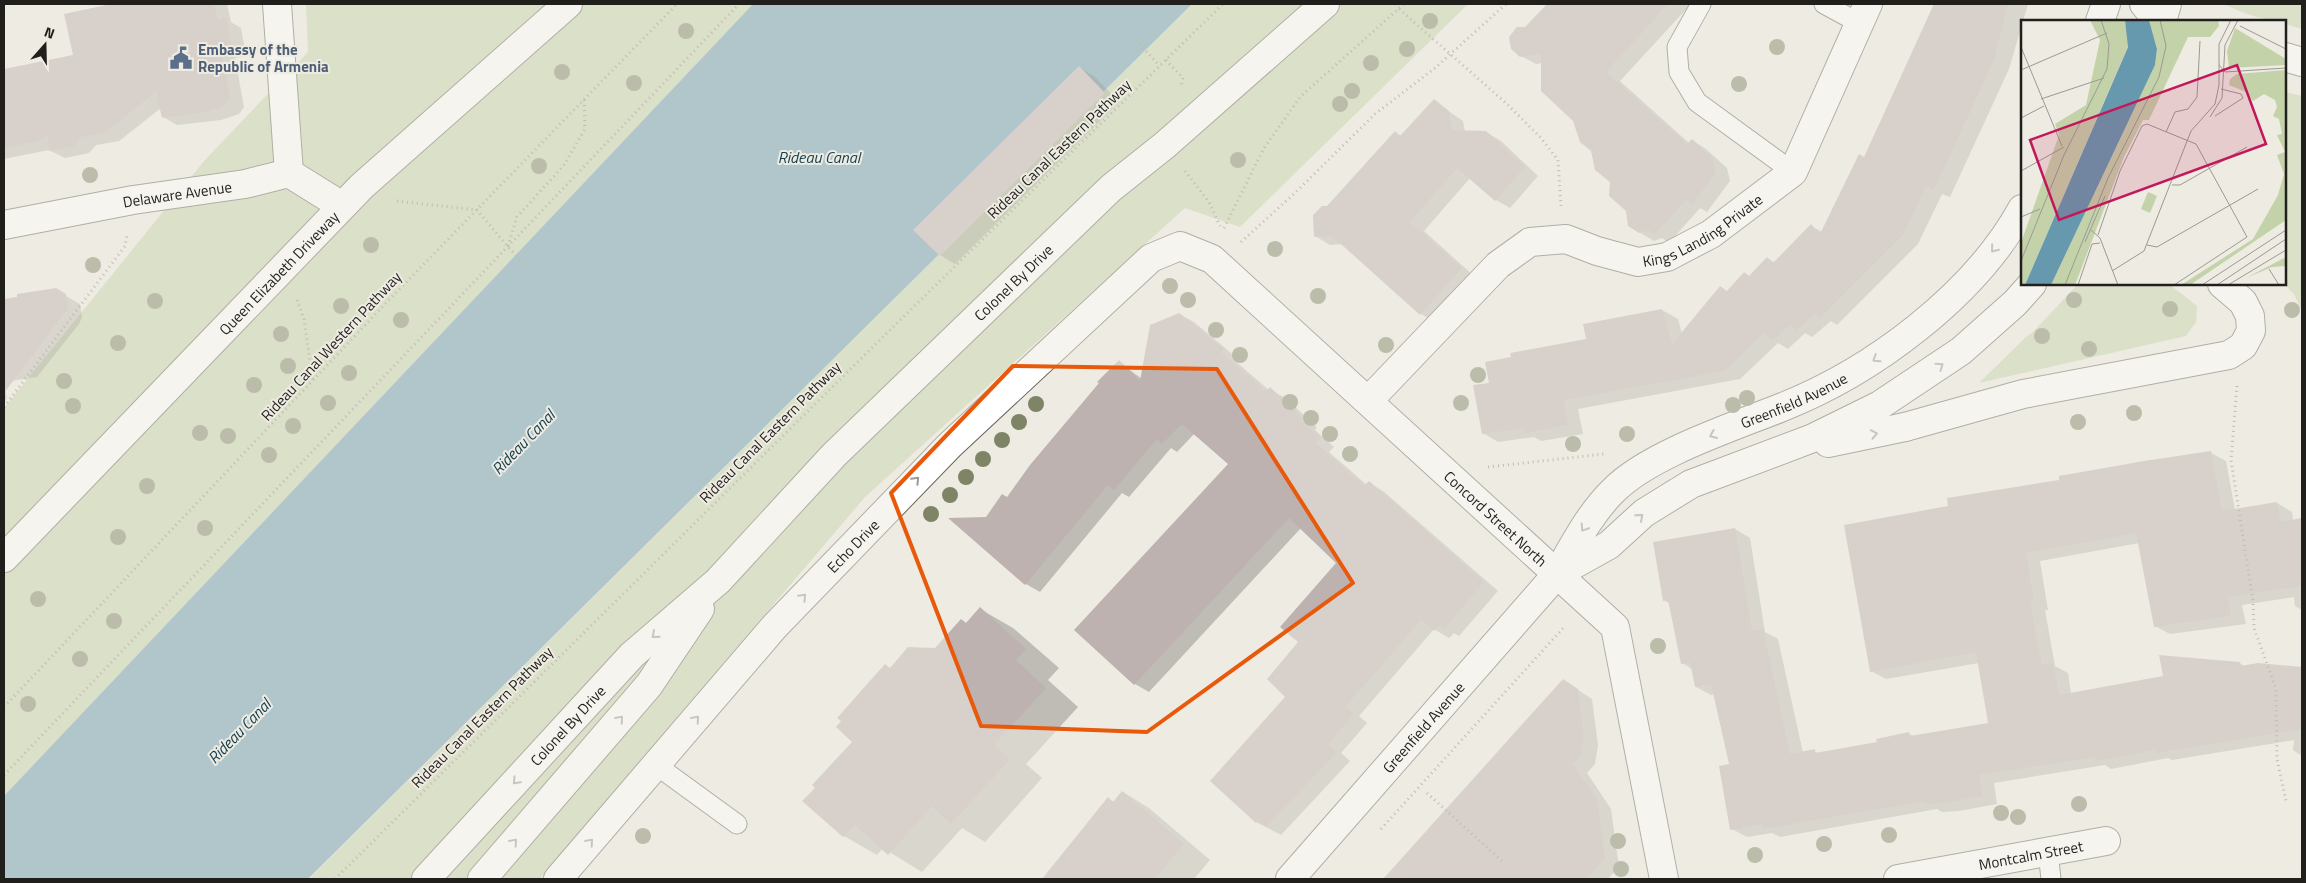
<svg xmlns="http://www.w3.org/2000/svg" width="2306" height="883" viewBox="0 0 2306 883" font-family="'Titillium Web',sans-serif">
<style>
.green{fill:#c4d2a9}
.water{fill:#6699ad}
.shadow{fill:#0003}
.building{fill:#bdb2b0}
.lines{fill:none;stroke-linecap:round;stroke-linejoin:round}
.lane-casing{stroke:#67645c;stroke-width:21}
.street-casing{stroke:#67645c;stroke-width:30}
.secondary-casing{stroke:#67645c;stroke-width:30}
.highway-casing{stroke:#67645c;stroke-width:30}
.path{stroke:#86847e;stroke-width:3;stroke-dasharray:1 4;stroke-linecap:butt}
.lane{stroke:#fff;stroke-width:19}
.street{stroke:#fff;stroke-width:28}
.secondary{stroke:#fff;stroke-width:28}
.highway{stroke:#fff;stroke-width:28}
.tree{fill:#7e8466}
.oneway{stroke:#9b9a99}
.marked{fill:none;stroke:#e8590c;stroke-width:4;stroke-linejoin:round}
.labels{text-anchor:middle;dominant-baseline:central;stroke-width:4;stroke-linejoin:round;paint-order:stroke}
.service-label{font-size:15px;font-weight:bold;fill:#4e5e75;stroke:#eeebe2;text-anchor:start}
.street-label{font-size:15px;fill:#201f1c;stroke:#eeebe2}
.water-label{font-size:16px;font-style:italic;fill:#123f4f;stroke:#eeebe2}
.inset-road{fill:none;stroke:#9c9993;stroke-width:1}
.view{fill:#c2185b;fill-opacity:0.15;stroke:#c2185b;stroke-width:2.5}
.inset-edge{fill:none;stroke:#201f1c;stroke-width:2.5}
</style>
<rect width="100%" height="100%" fill="#eeebe2"/>
<g class="green">
<path d="M306 4H753L4 796V408L205 160 308 52Z"/>
<path d="M1192 4H1468L1240 227 1185 208 865 497 540 879H309Z"/>
<path d="M2224 4H2302V29L2285 24V21C2264 21 2242 13 2224 4Z"/>
<path d="M2285 92 2302 96V311L2294 294 2284 284Z"/>
<path d="M2078 284H2169L2197 306 2196 322 2186 336 1979 383 2027 336 2032 333Z"/>
</g>
<path class="water" d="M753 4H1192L308 879H4V796Z"/>
<g class="shadow">
<path d="M121 4H227L231 22 241 28 246 56 235 58 244 107 239 114 221 120 177 125 163 117 161 108 119 141 96 145 89 153 65 158 49 150 4 159V70L74 56 66 15Z"/>
<path d="M1548 4H1691L1620 81 1689 143 1692 140 1706 149 1727 168 1730 181 1707 212 1700 208 1669 243 1662 238 1654 241 1639 232 1542 63 1536 64 1521 56 1525 28Z"/>
<path d="M1934 4H2028L2009 69 1950 197 1942 194 1918 244 1837 325 1831 321 1812 337 1805 333 1788 349 1778 343 1740 379 1578 409 1583 434 1541 441 1534 437 1498 442 1483 433 1490 384 1588 340 1584 325 1662 310 1678 319 1682 334 1728 291 1750 277 1767 258 1775 263 1811 226 1822 232 1865 158Z"/>
<path d="M1079 68 1094 76 1119 102 955 264 940 255Z"/>
<path d="M1434 101 1463 121 1465 132H1486L1501 141 1538 176 1510 208 1496 200 1470 178 1424 231 1475 277 1435 322 1421 314 1343 244 1330 245 1315 236 1328 207 1395 133 1402 136Z"/>
<path d="M55 290 80 304 82 317 79 324 37 377 4 382V300Z"/>
<path d="M1179 314 1194 322 1237 358 1235 361 1269 390 1284 397 1317 427 1315 430 1334 447 1329 452 1367 485 1369 483 1383 491 1498 591 1459 636 1454 633 1449 638 1434 629 1359 716 1367 723 1341 753 1350 761 1281 835 1256 822 1299 642 1338 563 1301 528 1149 692 1135 684 1076 630 1229 464 1195 433 1177 452 1171 448 1129 497 1122 493 1040 592 1026 584 987 518 1008 498 1119 362 1142 379Z"/>
<path d="M4 384 7 399 4 400Z"/>
<path d="M2211 453 2226 461 2235 510 2277 503 2292 512 2293 521 2302 519V610L2295 606 2294 597 2242 605 2246 624 2170 634 2155 626 2139 543 2040 561 2048 610H2045L2055 666 2068 673 2071 694 2239 663 2246 667 2258 665 2302 668V756L2293 750 2294 740 2172 760 2168 758 2111 769 2105 765 1994 783 1997 804 1959 811 1942 812 1937 809 1780 837 1772 833 1747 837 1732 829 1730 765 1715 694 1711 695 1696 687 1692 669 1682 663 1670 604 1664 600 1735 529 1750 538 1765 632 1778 639 1803 753 1814 751 1820 754 1878 743 1909 734 1913 736 1989 724 1979 663 1886 679 1871 671 1950 507 2061 481Z"/>
<path d="M980 609 1013 628 1059 668 1048 680 1078 707 1026 764 1042 778 985 842 962 828 922 872 883 848 877 855 844 836 804 801 853 742 890 669 936 649 967 624Z"/>
<path d="M1563 680 1592 699 1598 745 1595 764 1587 773 1611 809 1619 867 1608 879H1527L1507 862 1491 879H1384Z"/>
<path d="M1123 792 1149 808 1210 860 1194 879H1048L1109 799 1114 802Z"/>
</g>
<g class="building">
<path d="M111 4H214L218 20 227 18 232 49 221 50 230 98 224 106 206 112 162 118 156 92 104 133 81 137 74 146 49 151 48 136 37 141 4 148V69L73 55 64 14Z"/>
<path d="M1547 4H1668L1606 72 1687 144 1692 139 1713 159 1716 172 1692 205 1686 200 1654 235 1649 230 1639 233 1628 226 1626 211 1609 196 1610 182 1595 170 1591 151 1580 142 1573 121 1541 91V54L1520 57 1511 49 1509 37 1517 27H1525Z"/>
<path d="M1934 4H2008L1994 60 1934 190 1926 186 1903 235 1821 317 1816 313 1796 330 1789 325 1772 341 1764 333 1724 371 1564 400 1568 425 1525 433 1524 428 1482 434 1473 385 1489 383 1485 362 1511 357 1510 353 1586 339 1583 324 1662 309 1672 344 1720 286 1727 291 1744 272 1749 276 1767 257 1773 263 1811 224 1820 234 1859 154 1864 157Z"/>
<path d="M1079 66 1105 93 940 256 913 230Z"/>
<path d="M1434 99 1449 111 1452 130 1486 131 1525 167 1495 201 1457 168 1410 222 1462 268 1420 315 1332 236 1314 237 1313 215 1322 206H1327L1395 131 1400 136Z"/>
<path d="M56 288 66 294 68 308 4 393V299L17 297V294Z"/>
<path d="M1179 313 1224 349 1221 352 1266 391 1270 387 1303 418 1301 421 1321 438 1316 443 1364 486 1369 481 1484 582 1444 629 1440 625 1434 631 1421 620 1345 707 1354 714 1328 744 1337 752 1266 827 1258 820 1256 823 1210 781 1285 697 1267 679 1298 642 1280 627 1336 563 1289 518 1134 685 1074 630 1228 464 1182 424 1162 444 1157 439 1114 490 1108 485 1025 585 948 518 986 517 1002 494 1007 497 1030 465 1099 383 1097 382 1119 360 1140 381 1150 325Z"/>
<path d="M2211 451 2222 511 2277 502 2280 522 2302 518V586L2228 597 2231 616 2154 627 2136 533 2026 553 2034 601 2030 602 2042 665 2053 663 2059 695 2163 676 2159 655 2240 662 2241 666 2258 663 2302 667V729L2155 753V750L2095 761 2094 757 1979 775 1983 796 1944 803 1925 804V801L1763 829V824L1730 830 1719 766 1729 764 1711 684 1695 687 1690 662 1681 664 1668 600 1663 601 1653 542 1735 528 1752 631 1763 629 1790 754 1815 749V753L1877 742 1876 739 1909 732 1910 736 1988 723 1976 652 1870 672 1844 525 1948 506 1947 498 2059 480V476L2144 461Z"/>
<path d="M980 607 1026 649 1016 660 1046 688 994 745 1010 759 951 824 932 806 888 855 855 825 843 837 802 801 815 788 812 785 852 742 836 727 841 721 837 718 885 664 890 668 908 647 935 648 961 619 966 623Z"/>
<path d="M1563 679 1578 689 1584 736 1581 755 1573 764 1597 799 1605 858 1586 879H1383Z"/>
<path d="M1122 791 1184 844 1154 879H1042L1108 797 1113 802Z"/>
</g>
<g class="lines">
<defs>
<g id="lane">
<path d="M1701 4 1677 47 1679 72 1697 102 1793 172"/>
<path d="M1824 4 1859 23"/>
<path d="M656 765 737 824"/>
<path d="M2048 852 2051 879"/>
</g>
<g id="street">
<path d="M277 4 289 173"/>
<path id="s1" d="M4 225 133 200 245 184 289 173 342 206"/>
<path id="s2" d="M1368 401 1498 265 1530 242 1566 239 1597 251 1638 262 1667 257 1711 234 1793 172 1868 4"/>
<path d="M1905 427 2023 394 2229 355 2243 346 2251 331 2250 316 2243 302 2222 284"/>
<path id="s3" d="M558 879 775 626 950 445 1151 258 1180 246 1212 259 1615 627 1664 879"/>
<path id="s4" d="M1898 879 2106 841"/>
</g>
<g id="secondary">
<path d="M2100 21 2106 4"/>
<path d="M2162 21 2167 4"/>
<path d="M1828 443 1905 427"/>
<path id="s5" d="M4 558 362 186 568 4"/>
<path d="M1557 574 1609 545 1644 513 1691 484 1813 438 1880 405 1961 351 2015 303 2032 284"/>
<path id="s6" d="M426 879 632 655 718 581 834 455 1111 188 1165 145 1325 4"/>
<path d="M482 879 649 685 700 609"/>
<path id="s7" d="M1290 879 1557 574C1574 545 1590 513 1614 490 1650 454 1733 427 1780 408 1872 372 1974 296 2022 209"/>
</g>
<g id="highway">
<path d="M2144 4 2158 21"/>
<path d="M2285 57 2302 62"/>
</g>
</defs>
<use href="#lane" class="lane-casing"/>
<use href="#street" class="street-casing"/>
<use href="#secondary" class="secondary-casing"/>
<use href="#highway" class="highway-casing"/>
<g class="path">
<path d="M1399 9 1507 104 1541 138 1558 160 1561 206"/>
<path d="M1122 26 1160 66"/>
<path d="M1166 60 1183 78 1181 86"/>
<path d="M1185 171 1209 202 1220 226"/>
<path d="M397 201 477 210 508 247 542 281"/>
<path d="M1224 228 1264 148 1301 96 1404 4"/>
<path d="M1241 242 1296 192 1375 114 1435 68 1506 4"/>
<path d="M508 246 517 217 564 165 585 129 584 100"/>
<path d="M297 300 304 319 313 382"/>
<path d="M2237 386 2231 460 2253 601 2254 628 2276 689 2277 759 2286 801"/>
<path d="M4 407 125 246 127 235"/>
<path d="M1488 467 1604 454"/>
<path d="M4 707 387 302 677 4"/>
<path d="M4 775 739 4"/>
<path d="M1427 793 1504 863"/>
<path d="M1381 829 1565 626"/>
<path d="M335 879 896 324 1223 4"/>
</g>
<use href="#lane" class="lane"/>
<use href="#street" class="street"/>
<use href="#secondary" class="secondary"/>
<use href="#highway" class="highway"/>
</g>
<g class="tree">
<circle cx="1430" cy="21" r="8"/>
<circle cx="686" cy="31" r="8"/>
<circle cx="1777" cy="47" r="8"/>
<circle cx="1407" cy="49" r="8"/>
<circle cx="1371" cy="63" r="8"/>
<circle cx="562" cy="72" r="8"/>
<circle cx="634" cy="83" r="8"/>
<circle cx="1739" cy="84" r="8"/>
<circle cx="1352" cy="91" r="8"/>
<circle cx="1340" cy="104" r="8"/>
<circle cx="1238" cy="160" r="8"/>
<circle cx="539" cy="166" r="8"/>
<circle cx="90" cy="175" r="8"/>
<circle cx="371" cy="245" r="8"/>
<circle cx="1275" cy="249" r="8"/>
<circle cx="93" cy="265" r="8"/>
<circle cx="1170" cy="286" r="8"/>
<circle cx="1318" cy="296" r="8"/>
<circle cx="1188" cy="300" r="8"/>
<circle cx="2074" cy="300" r="8"/>
<circle cx="155" cy="301" r="8"/>
<circle cx="341" cy="306" r="8"/>
<circle cx="2170" cy="309" r="8"/>
<circle cx="2292" cy="310" r="8"/>
<circle cx="401" cy="320" r="8"/>
<circle cx="1216" cy="330" r="8"/>
<circle cx="281" cy="334" r="8"/>
<circle cx="2042" cy="336" r="8"/>
<circle cx="118" cy="343" r="8"/>
<circle cx="1386" cy="345" r="8"/>
<circle cx="2089" cy="349" r="8"/>
<circle cx="1240" cy="355" r="8"/>
<circle cx="288" cy="366" r="8"/>
<circle cx="349" cy="373" r="8"/>
<circle cx="1478" cy="375" r="8"/>
<circle cx="64" cy="381" r="8"/>
<circle cx="254" cy="385" r="8"/>
<circle cx="1747" cy="398" r="8"/>
<circle cx="1290" cy="402" r="8"/>
<circle cx="328" cy="403" r="8"/>
<circle cx="1461" cy="403" r="8"/>
<circle cx="1036" cy="404" r="8"/>
<circle cx="1733" cy="405" r="8"/>
<circle cx="73" cy="406" r="8"/>
<circle cx="2134" cy="413" r="8"/>
<circle cx="1311" cy="418" r="8"/>
<circle cx="1019" cy="422" r="8"/>
<circle cx="2078" cy="422" r="8"/>
<circle cx="293" cy="426" r="8"/>
<circle cx="200" cy="433" r="8"/>
<circle cx="1330" cy="434" r="8"/>
<circle cx="1627" cy="434" r="8"/>
<circle cx="228" cy="436" r="8"/>
<circle cx="1002" cy="440" r="8"/>
<circle cx="1573" cy="444" r="8"/>
<circle cx="1350" cy="454" r="8"/>
<circle cx="269" cy="455" r="8"/>
<circle cx="983" cy="459" r="8"/>
<circle cx="966" cy="477" r="8"/>
<circle cx="147" cy="486" r="8"/>
<circle cx="950" cy="495" r="8"/>
<circle cx="931" cy="514" r="8"/>
<circle cx="205" cy="528" r="8"/>
<circle cx="118" cy="537" r="8"/>
<circle cx="38" cy="599" r="8"/>
<circle cx="114" cy="621" r="8"/>
<circle cx="1658" cy="646" r="8"/>
<circle cx="80" cy="659" r="8"/>
<circle cx="28" cy="704" r="8"/>
<circle cx="2079" cy="804" r="8"/>
<circle cx="2001" cy="813" r="8"/>
<circle cx="2018" cy="817" r="8"/>
<circle cx="1889" cy="835" r="8"/>
<circle cx="643" cy="836" r="8"/>
<circle cx="1618" cy="841" r="8"/>
<circle cx="1824" cy="844" r="8"/>
<circle cx="1755" cy="855" r="8"/>
<circle cx="1621" cy="869" r="8"/>
</g>
<defs><path id="oneway-chevron" d="M-2-3.5L2.5 0L-2 3.5" fill="none" stroke-width="1.6" stroke-linecap="round" stroke-linejoin="round" transform="scale(1.25)"/></defs>
<g class="oneway">
<use href="#oneway-chevron" transform="translate(1994 249) rotate(129)"/>
<use href="#oneway-chevron" transform="translate(1876 359) rotate(147)"/>
<use href="#oneway-chevron" transform="translate(1940 366) rotate(-35)"/>
<use href="#oneway-chevron" transform="translate(1874 434) rotate(-11)"/>
<use href="#oneway-chevron" transform="translate(1713 435) rotate(157)"/>
<use href="#oneway-chevron" transform="translate(916 480) rotate(-46)"/>
<use href="#oneway-chevron" transform="translate(1640 517) rotate(-41)"/>
<use href="#oneway-chevron" transform="translate(1584 528) rotate(123)"/>
<use href="#oneway-chevron" transform="translate(803 597) rotate(-46)"/>
<use href="#oneway-chevron" transform="translate(655 635) rotate(139)"/>
<use href="#oneway-chevron" transform="translate(620 719) rotate(-49)"/>
<use href="#oneway-chevron" transform="translate(696 719) rotate(-49)"/>
<use href="#oneway-chevron" transform="translate(516 781) rotate(133)"/>
<use href="#oneway-chevron" transform="translate(514 842) rotate(-49)"/>
<use href="#oneway-chevron" transform="translate(590 842) rotate(-49)"/>
</g>
<path d="M0 0H2306V883H0ZM1013 366 1217 369 1353 583 1147 732 981 726 891 493Z" fill="#eeebe2" fill-opacity=".55" fill-rule="evenodd"/>
<path class="marked" d="M1013 366 1217 369 1353 583 1147 732 981 726 891 493Z"/>
<defs>
<symbol id="civic-bare" viewBox="-9 -9 18 18"><path d="M-.6-6.5H3V-4.5H.6V-3L4-1V1h2V6H-6V1h2V-1L-.6-3ZM-1.2 2.5V6h2.4V2.5Z" fill="#5c6f8a" stroke="#eeebe2" stroke-width="2.5" paint-order="stroke"/></symbol>
</defs>
<g fill-rule="evenodd">
<use href="#civic-bare" x="165" y="42" width="32" height="32"/>
</g>
<g class="labels">
<g class="service-label">
<text x="198" y="49">Embassy of the<tspan x="198" dy="17">Republic of Armenia</tspan></text>
</g>
<g class="street-label">
<text transform="translate(1059 149) rotate(-44)">Rideau Canal Eastern Pathway</text>
<text stroke="none"><textPath href="#s1" startOffset="176">Delaware Avenue</textPath></text>
<text stroke="none"><textPath href="#s2" startOffset="412">Kings Landing Private</textPath></text>
<text stroke="none"><textPath href="#s5" startOffset="396">Queen Elizabeth Driveway</textPath></text>
<text stroke="none"><textPath href="#s6" startOffset="838">Colonel By Drive</textPath></text>
<text transform="translate(331 346) rotate(-47)">Rideau Canal Western Pathway</text>
<text stroke="none"><textPath href="#s7" startOffset="709">Greenfield Avenue</textPath></text>
<text transform="translate(770 432) rotate(-45)">Rideau Canal Eastern Pathway</text>
<text stroke="none"><textPath href="#s3" startOffset="1310">Concord Street North</textPath></text>
<text stroke="none"><textPath href="#s3" startOffset="445">Echo Drive</textPath></text>
<text transform="translate(482 717) rotate(-45)">Rideau Canal Eastern Pathway</text>
<text stroke="none"><textPath href="#s6" startOffset="209">Colonel By Drive</textPath></text>
<text stroke="none"><textPath href="#s7" startOffset="202">Greenfield Avenue</textPath></text>
<text stroke="none"><textPath href="#s4" startOffset="135">Montcalm Street</textPath></text>
</g>
<g class="water-label">
<text x="819" y="157">Rideau Canal</text>
<text transform="translate(523 442) rotate(-46)">Rideau Canal</text>
<text transform="translate(239 731) rotate(-46)">Rideau Canal</text>
</g>
</g>
<g transform="translate(2021 20)">
<rect width="265" height="265" fill="#eeebe2"/>
<path d="M69 0H104L108 24 4 265H0V223L38 115 34 104 65 85 79 20ZM128 0H197L198 6 189 17H167L128 100H122L103 137 54 265H30L134 45 136 29ZM214 8 265 39V45L208 48 206 31ZM265 50V200L169 265H160L232 219 257 175 263 154 256 135 264 132 256 115 261 114 258 99 252 96 256 87 254 80 243 74 232 81 225 72 208 65 209 59 216 54ZM127 172 136 176 129 193 120 189ZM265 237V246L251 247 225 258Z" fill="#c4d2a9"/>
<path d="M104 0H128L136 29 134 45 30 265H4L107 27Z" fill="#6699ad"/>
<path class="inset-road" d="M219 6 265 29M0 27 41 126M198 45 204 52 265 48M0 50 86 13M20 79 83 58M194 96 222 78 220 74 200 69M189 97 201 78 204 25 217 0M0 98 23 86M145 112 154 92 167 89 176 77 179 21M0 151 43 127M151 165H159L226 127M0 197 19 189M70 210 79 218 97 265M77 215 99 151 121 106 126 104 175 124 226 217 153 265M64 222 84 176M126 225 136 227 237 169M0 241 43 135 86 49 88 24 80 0M248 249 258 265M91 251 123 231 170 111 194 84 198 65V24L210 0M44 265 87 158 138 57 145 26 139 0M57 265 71 224 79 223M181 265 265 210M196 265 265 219M207 265 265 230"/>
<path class="view" d="M216 45 245 124 38 200 9 120Z"/>
<rect width="265" height="265" class="inset-edge"/>
</g>
<rect width="2306" height="883" fill="none" stroke="#201f1c" stroke-width="10"/>
<g transform="translate(45 45) rotate(20)" stroke="#eeebe2" stroke-width="4" paint-order="stroke">
<path d="M0-4L9 19L0 12L-9 19Z" fill="#201f1c"/>
<text y="-8" font-size="14" font-weight="bold" text-anchor="middle" fill="#201f1c">N</text>
</g>
</svg>
